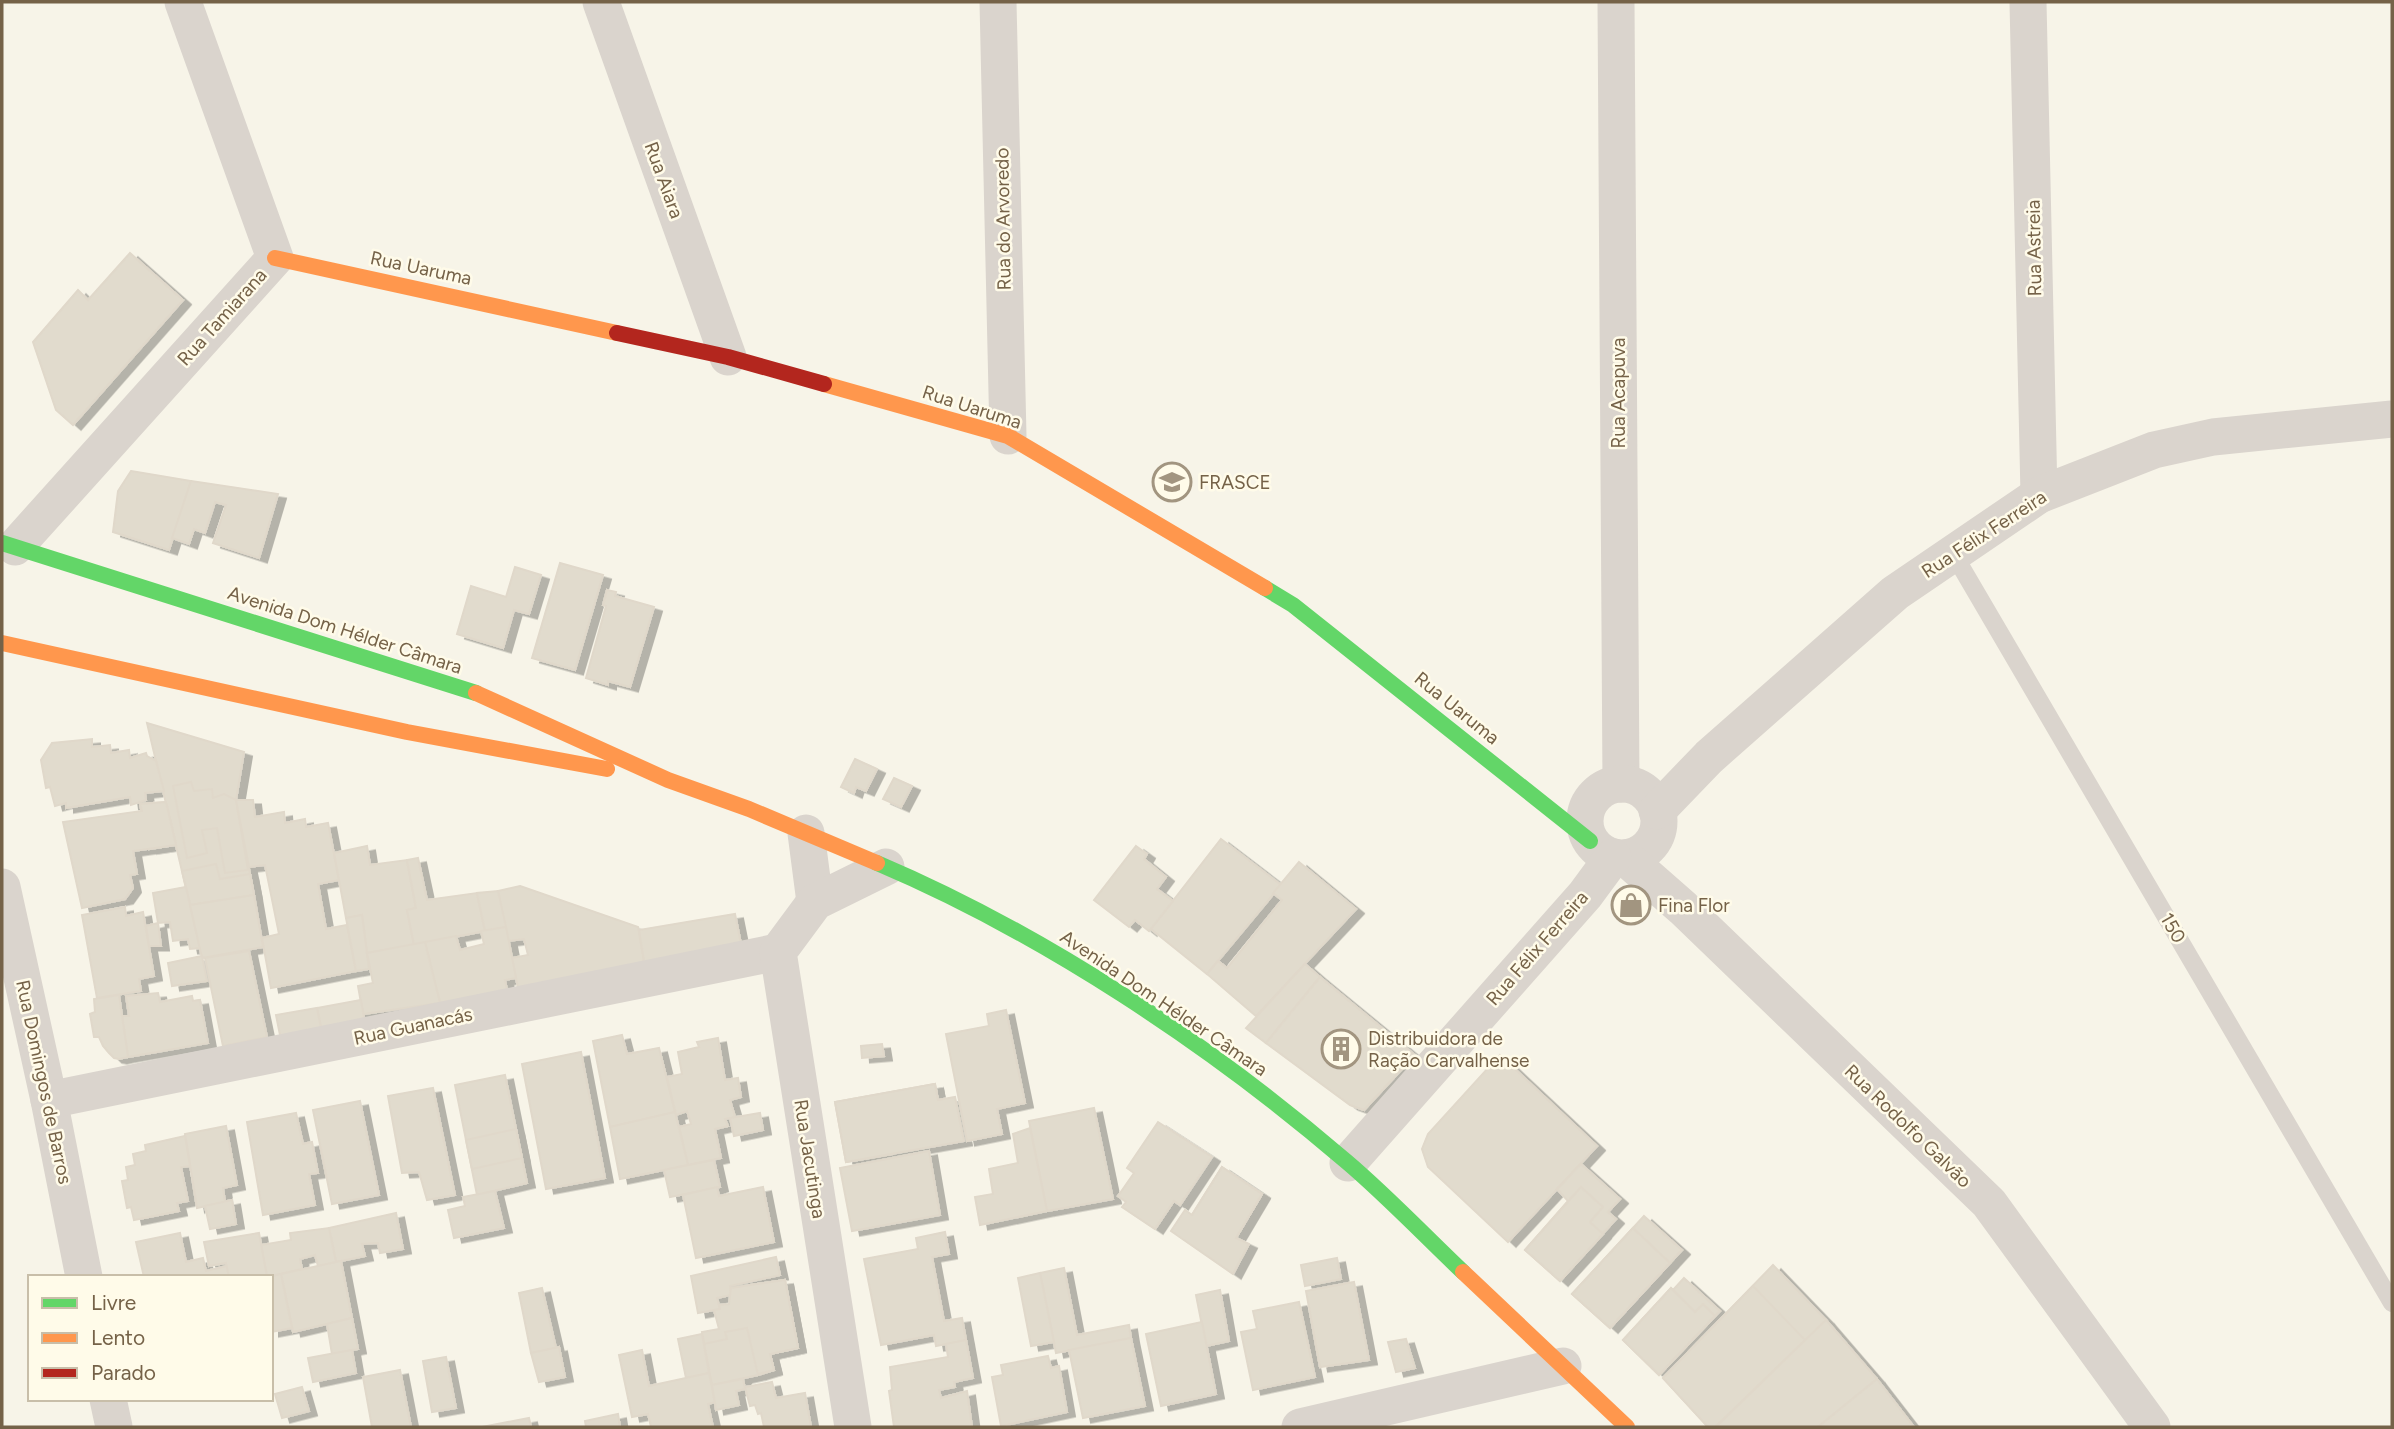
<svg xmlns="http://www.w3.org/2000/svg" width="2394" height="1429" viewBox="0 0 2394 1429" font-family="Figtree,sans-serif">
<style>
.building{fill:#e1dbcd;stroke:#e0d8ca;stroke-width:2;filter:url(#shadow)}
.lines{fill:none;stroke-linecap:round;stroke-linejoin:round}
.lane{stroke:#dad4cd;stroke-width:18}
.street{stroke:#dad4cd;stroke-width:37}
.fast{stroke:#63d668;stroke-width:16}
.slow{stroke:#ff974d;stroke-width:16}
.jam{stroke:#b3261e;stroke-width:16}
.labels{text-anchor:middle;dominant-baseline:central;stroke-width:5;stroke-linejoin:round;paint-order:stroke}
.street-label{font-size:19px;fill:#756248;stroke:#fffbe9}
.poi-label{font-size:19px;fill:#756248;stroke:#fffbe9;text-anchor:start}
</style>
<defs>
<filter id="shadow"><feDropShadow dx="8" dy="4.5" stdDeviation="0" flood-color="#0004"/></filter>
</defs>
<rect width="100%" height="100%" fill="#f7f4e8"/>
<g class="building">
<path d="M130 253 183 300 73 425 56 410 33 342 78 290 88 300Z"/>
<path d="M131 471 191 481 169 550 113 532 118 491Z"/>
<path d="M191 481 278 494 259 558 213 543 226 505 215 502 205 533 194 529 189 544 172 538Z"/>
<path d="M560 563 603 575 575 670 532 658Z"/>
<path d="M515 567 541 575 529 614 514 610 503 648 457 634 471 586 506 597Z"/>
<path d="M607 590 616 592 615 596 654 607 630 687 608 681V685L586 678 606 606 603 605Z"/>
<path d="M147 723 244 752 236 800 254 895 190 905Z"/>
<path d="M92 739V747L110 745 111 753 129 750 130 758 146 753 147 756 156 761 164 791 145 793 146 800 131 805 130 797 66 808V803L55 806 50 787 46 788 41 760 52 743Z"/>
<path d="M855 759 877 769 866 791 856 787 854 793 841 787Z"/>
<path d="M894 778 912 786 901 807 883 799Z"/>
<path d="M191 782 194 791 212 789 213 798 224 794 236 800 248 870 225 873 217 828 202 830 207 853 187 858 173 786Z"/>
<path d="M236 800H253L255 817 284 812 285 823 305 819 306 827 328 823 339 880 318 884 326 929 347 925 356 971 271 988 262 938 279 934 265 865 249 867Z"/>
<path d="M166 802 176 845 149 849 140 804Z"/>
<path d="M166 802 176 845 133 851 137 874 130 875 133 888 125 899 82 908 63 822 142 811 140 804Z"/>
<path d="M1221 839 1281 885 1207 974 1151 929Z"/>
<path d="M367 846 370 865 407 860 416 908 407 910 414 945 367 953 362 915 346 918 334 853Z"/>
<path d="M1136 846 1147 854 1144 859 1166 877 1157 889 1173 901 1149 931 1135 920 1129 927 1094 900Z"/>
<path d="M418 858 427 900 477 893 485 931 414 945 407 910 416 908 407 860Z"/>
<path d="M1299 862 1356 909 1256 1016 1207 974 1218 961 1227 968 1282 900 1273 893Z"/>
<path d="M216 864 220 879 250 874 254 895 190 905 182 871Z"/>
<path d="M520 886 638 927 646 973 520 998 512 958 528 955 524 939 508 941 498 891Z"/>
<path d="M186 887 190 905 200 948 190 949 188 939 173 941 170 922 158 923 153 893Z"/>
<path d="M498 891 506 927 485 931 477 893Z"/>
<path d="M254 895 263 947 202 958 190 905Z"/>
<path d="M125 907 126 916 143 912 154 976 139 979 141 991 97 998 82 915Z"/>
<path d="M735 914 743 954 646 973 639 930Z"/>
<path d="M362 915 369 969 356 971 346 918Z"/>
<path d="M158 923 161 946H149L146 926Z"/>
<path d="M506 927 516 978 505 980 507 990 440 1003 425 942 456 936 460 950 484 944 481 931Z"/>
<path d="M425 942 440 1003 363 1014 358 986 373 983 367 953Z"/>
<path d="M249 951 267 1037 223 1046 205 958Z"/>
<path d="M202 956 207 981 172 986 168 963Z"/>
<path d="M1305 964 1320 977 1266 1043 1246 1028Z"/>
<path d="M1320 977 1415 1055 1364 1110 1350 1105 1266 1043Z"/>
<path d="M158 993 160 1002 192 996 193 1001 200 1000 208 1043 128 1057 122 1016H129L126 996Z"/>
<path d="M119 995 128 1057 119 1059 114 1058 109 1053 103 1046 99 1037H94L90 1014 95 1012 94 999Z"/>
<path d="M361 1000 366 1029 323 1037 317 1008Z"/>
<path d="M317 1008 322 1033 282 1045 276 1015Z"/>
<path d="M1006 1010 1025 1103 997 1109 1002 1134 967 1141 946 1034 989 1026 987 1014Z"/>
<path d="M622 1035 627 1054 659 1048 675 1112 610 1127 593 1041Z"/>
<path d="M718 1038 725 1080 738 1078 741 1097 730 1100 735 1117 725 1119 728 1126 715 1129 721 1158 688 1165 679 1127 691 1124 687 1111 676 1115 667 1077 682 1074 678 1052 699 1047 697 1042Z"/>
<path d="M882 1044 884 1056 862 1058 861 1046Z"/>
<path d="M581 1052 605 1178 546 1189 522 1064Z"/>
<path d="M1500 1055 1597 1146 1508 1242 1428 1167 1422 1149 1428 1134Z"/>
<path d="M505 1075 527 1183 477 1195 455 1085Z"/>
<path d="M935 1084 944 1133 890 1143 893 1154 846 1162 835 1102Z"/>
<path d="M935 1084 938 1100 955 1097 964 1141 846 1162 835 1102Z"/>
<path d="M433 1088 455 1195 427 1200 419 1172 402 1173 388 1096Z"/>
<path d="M360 1101 379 1195 332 1204 313 1110Z"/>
<path d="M1094 1108 1113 1199 1047 1211 1029 1121Z"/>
<path d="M675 1112 688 1165 620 1179 610 1127Z"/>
<path d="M296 1113 303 1144 312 1142 318 1173 309 1174 315 1205 263 1215 247 1122Z"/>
<path d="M760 1113 763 1130 734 1136 730 1118Z"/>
<path d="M1158 1122 1212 1157 1180 1205 1174 1201 1155 1229 1122 1207 1126 1202 1118 1196 1134 1173 1127 1168Z"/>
<path d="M226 1126 237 1185 223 1188 225 1202 197 1208 185 1134Z"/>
<path d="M1030 1128 1047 1211 980 1225 975 1197 993 1194 989 1169 1018 1163 1013 1134Z"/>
<path d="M516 1129 522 1158 472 1169 466 1140Z"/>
<path d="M185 1136 190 1166 181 1167 188 1201 177 1203 179 1211 134 1220 131 1207 127 1208 122 1181 128 1180 126 1167 135 1165 133 1154 146 1151 145 1145Z"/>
<path d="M929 1151 940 1215 852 1231 840 1168Z"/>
<path d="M714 1160 720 1187 670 1197 664 1170Z"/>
<path d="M1581 1164 1620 1199 1608 1212 1616 1219 1560 1281 1525 1250 1568 1201 1557 1189Z"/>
<path d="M1222 1167 1262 1194 1234 1241 1208 1223 1203 1231 1188 1221Z"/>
<path d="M1222 1167 1262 1194 1236 1238 1249 1244 1233 1274 1171 1231 1185 1210 1192 1215Z"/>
<path d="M717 1187 719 1196 763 1187 774 1242 696 1258 683 1195Z"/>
<path d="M1581 1187 1603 1207 1590 1222 1603 1234 1560 1281 1525 1250Z"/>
<path d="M495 1191 504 1228 454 1238 448 1210 465 1206 463 1197Z"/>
<path d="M232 1200 236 1224 210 1229 205 1206Z"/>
<path d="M396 1213 403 1249 380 1253 378 1243 362 1244 365 1256 336 1262 329 1228Z"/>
<path d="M1644 1216 1682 1250 1610 1328 1572 1294Z"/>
<path d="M329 1228 336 1262 318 1266 315 1255 300 1259 302 1269 267 1277 261 1245 291 1240 290 1233Z"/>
<path d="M1633 1228 1670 1263 1610 1328 1572 1294Z"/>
<path d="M945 1232 949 1254 932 1257 944 1321 962 1318 966 1340 936 1346 934 1335 881 1345 864 1259 918 1249 916 1238Z"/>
<path d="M180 1233 186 1262 203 1258 206 1271 227 1266 229 1277H144L136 1242Z"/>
<path d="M259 1233 267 1277H229L226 1263 209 1266 204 1242Z"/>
<path d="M776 1257 780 1275 730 1286 731 1295 717 1298 720 1309 698 1313 691 1276Z"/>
<path d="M1337 1258 1341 1279 1305 1286 1301 1265Z"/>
<path d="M341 1261 352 1318 293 1332 281 1274Z"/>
<path d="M1773 1265 1826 1320 1715 1427H1708L1663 1378Z"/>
<path d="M1064 1268 1077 1335 1129 1325 1131 1338 1056 1353 1040 1273Z"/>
<path d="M1040 1273 1054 1342 1031 1346 1018 1278Z"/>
<path d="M281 1274 292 1328 271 1332V1277H267Z"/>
<path d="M1684 1278 1720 1311 1659 1375 1623 1340 1671 1288 1673 1290Z"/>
<path d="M785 1280 798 1348 770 1354 774 1370 758 1375 747 1328 760 1324 757 1296 749 1298V1285Z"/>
<path d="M785 1280 798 1348 770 1354 774 1370 712 1385 702 1332 719 1329 714 1310 720 1309 719 1305 729 1304 731 1288Z"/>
<path d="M1354 1282 1369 1360 1320 1367 1306 1291Z"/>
<path d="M1753 1286 1805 1340 1715 1427H1708L1663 1378Z"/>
<path d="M542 1288 556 1348 531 1353 519 1293Z"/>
<path d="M1671 1288 1695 1312 1703 1304 1715 1316 1659 1375 1623 1340Z"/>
<path d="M1220 1290 1229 1341 1206 1346 1196 1295Z"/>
<path d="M1299 1302 1315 1377 1253 1390 1241 1332 1257 1329 1253 1311Z"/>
<path d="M352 1318 358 1349 332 1354 327 1324Z"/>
<path d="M1826 1320 1877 1379 1818 1427H1718L1717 1426Z"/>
<path d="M1202 1322 1216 1394 1161 1406 1146 1334Z"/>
<path d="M747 1328 758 1375 712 1385 704 1344 727 1339 725 1332Z"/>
<path d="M702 1334 709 1373 686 1378 678 1339Z"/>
<path d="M1131 1338 1145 1406 1083 1418 1069 1350Z"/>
<path d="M1406 1339 1415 1368 1396 1372 1388 1342Z"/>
<path d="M966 1340 973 1378 954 1382 955 1387 939 1390 941 1398 967 1391 972 1427H894L889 1391 892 1390 890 1367 948 1357 946 1344Z"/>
<path d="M559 1347 565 1377 539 1382 531 1353Z"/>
<path d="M352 1350 356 1373 313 1382 308 1358Z"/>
<path d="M642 1350 649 1386 709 1373 715 1402 708 1404 713 1427H651L648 1414 632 1417 619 1355Z"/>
<path d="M1048 1356 1051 1368 1059 1366 1067 1412 1001 1426 992 1377 1003 1375 1001 1365Z"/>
<path d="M446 1357 456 1408 432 1412 423 1361Z"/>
<path d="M400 1370 411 1427H372L363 1377Z"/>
<path d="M743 1379 745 1389 736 1391 739 1405 716 1410 712 1385Z"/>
<path d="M1877 1379 1914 1427H1818Z"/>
<path d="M772 1382 776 1398 805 1393 811 1427H764L761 1413 758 1414 755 1405 750 1406 745 1387Z"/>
<path d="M302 1387 309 1411 282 1418 275 1394Z"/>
<path d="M618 1414 620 1427H586L585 1421Z"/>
<path d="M529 1418 531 1427H482Z"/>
</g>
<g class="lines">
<path class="lane" d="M1953 553 2392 1303"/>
<g class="street">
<path d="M601 2 728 357"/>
<path d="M998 2 1008 436"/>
<path d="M1616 2 1621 784"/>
<path d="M2028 2 2039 495"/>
<path d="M15 547 275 258 183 2"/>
<circle cx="1622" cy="821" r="37"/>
<path d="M1657 811 1709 757 1895 593 2039 495 2154 450 2213 437 2392 419"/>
<path d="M806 833 815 902"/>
<path d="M1626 858 1683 908 1989 1203 2152 1427"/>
<path d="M2 887 49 1100 84 1277"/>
<path d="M49 1100 778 952"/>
<path d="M1348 1163 1585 895 1613 857"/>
<path d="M108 1399 114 1427"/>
<path d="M853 1427 778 952 815 902 886 867"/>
<path d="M1300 1427 1563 1366"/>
</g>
<g class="fast">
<path d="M2 543 476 693"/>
<path d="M1265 588 1293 605 1590 841"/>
<path d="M877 863C1042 933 1211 1045 1347 1162 1387 1196 1424 1235 1463 1272"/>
</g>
<g class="slow">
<path d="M275 258 617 333"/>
<path d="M824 384 1008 436 1265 588"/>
<path d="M2 643 407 732 607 769"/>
<path d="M476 693 668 780 749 809 877 863"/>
<path d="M1463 1272 1627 1427"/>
</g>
<path class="jam" d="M617 333 728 357 824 384"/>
</g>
<defs>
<symbol id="university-ring" viewBox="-11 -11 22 22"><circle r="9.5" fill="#fffbe9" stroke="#a29580" stroke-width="1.5"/><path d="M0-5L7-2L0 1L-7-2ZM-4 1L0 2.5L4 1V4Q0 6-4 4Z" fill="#a29580"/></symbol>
<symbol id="shop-ring" viewBox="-11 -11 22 22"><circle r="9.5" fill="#fffbe9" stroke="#a29580" stroke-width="1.5"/><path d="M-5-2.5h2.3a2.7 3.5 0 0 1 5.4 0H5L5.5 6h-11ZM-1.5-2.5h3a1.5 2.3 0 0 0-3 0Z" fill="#a29580"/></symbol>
<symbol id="building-ring" viewBox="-11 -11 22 22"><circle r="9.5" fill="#fffbe9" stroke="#a29580" stroke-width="1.5"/><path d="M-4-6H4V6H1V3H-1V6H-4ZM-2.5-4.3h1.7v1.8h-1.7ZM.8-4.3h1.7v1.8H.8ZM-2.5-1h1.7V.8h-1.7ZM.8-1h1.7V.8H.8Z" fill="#a29580"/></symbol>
</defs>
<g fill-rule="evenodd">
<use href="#university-ring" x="1150" y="460" width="44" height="44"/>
<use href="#shop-ring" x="1609" y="883" width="44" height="44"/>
<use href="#building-ring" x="1319" y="1027" width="44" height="44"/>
</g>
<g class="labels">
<g class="street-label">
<text transform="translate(664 180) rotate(70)">Rua Aiara</text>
<text transform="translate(1003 219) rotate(-91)">Rua do Arvoredo</text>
<text transform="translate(2034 248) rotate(-91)">Rua Astreia</text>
<text transform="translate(421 268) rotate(12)">Rua Uaruma</text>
<text transform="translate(222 317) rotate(-48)">Rua Tamiarana</text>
<text transform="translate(1618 393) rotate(-90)">Rua Acapuva</text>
<text transform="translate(972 407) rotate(18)">Rua Uaruma</text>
<text transform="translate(1984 534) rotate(-33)">Rua Félix Ferreira</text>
<text transform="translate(345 630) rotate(18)">Avenida Dom Hélder Câmara</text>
<text transform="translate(1457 708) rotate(39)">Rua Uaruma</text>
<text transform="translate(2173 928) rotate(60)">150</text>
<text transform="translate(1537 948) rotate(-49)">Rua Félix Ferreira</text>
<text transform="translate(1164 1003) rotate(34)">Avenida Dom Hélder Câmara</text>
<text transform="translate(413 1026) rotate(-12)">Rua Guanacás</text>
<text transform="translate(44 1082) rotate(78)">Rua Domingos de Barros</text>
<text transform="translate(1908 1126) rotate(44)">Rua Rodolfo Galvão</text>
<text transform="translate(810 1159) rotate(81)">Rua Jacutinga</text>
</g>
<g class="poi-label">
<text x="1199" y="482">FRASCE</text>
<text x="1658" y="905">Fina Flor</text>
<text x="1368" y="1038">Distribuidora de<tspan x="1368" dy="22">Ração Carvalhense</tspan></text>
</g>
</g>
<rect width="2394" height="1429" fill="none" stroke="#756248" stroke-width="7"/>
<rect x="28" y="1275" width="245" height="126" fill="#fffbe9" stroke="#c8bea9" stroke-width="2"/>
<rect x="42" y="1298" width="35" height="10" fill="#63d668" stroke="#c8bea9" stroke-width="2"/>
<text x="91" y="1310" font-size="21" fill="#756248">Livre</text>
<rect x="42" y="1333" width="35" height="10" fill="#ff974d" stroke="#c8bea9" stroke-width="2"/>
<text x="91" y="1345" font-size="21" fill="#756248">Lento</text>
<rect x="42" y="1368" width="35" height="10" fill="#b3261e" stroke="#c8bea9" stroke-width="2"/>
<text x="91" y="1380" font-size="21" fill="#756248">Parado</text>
</svg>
